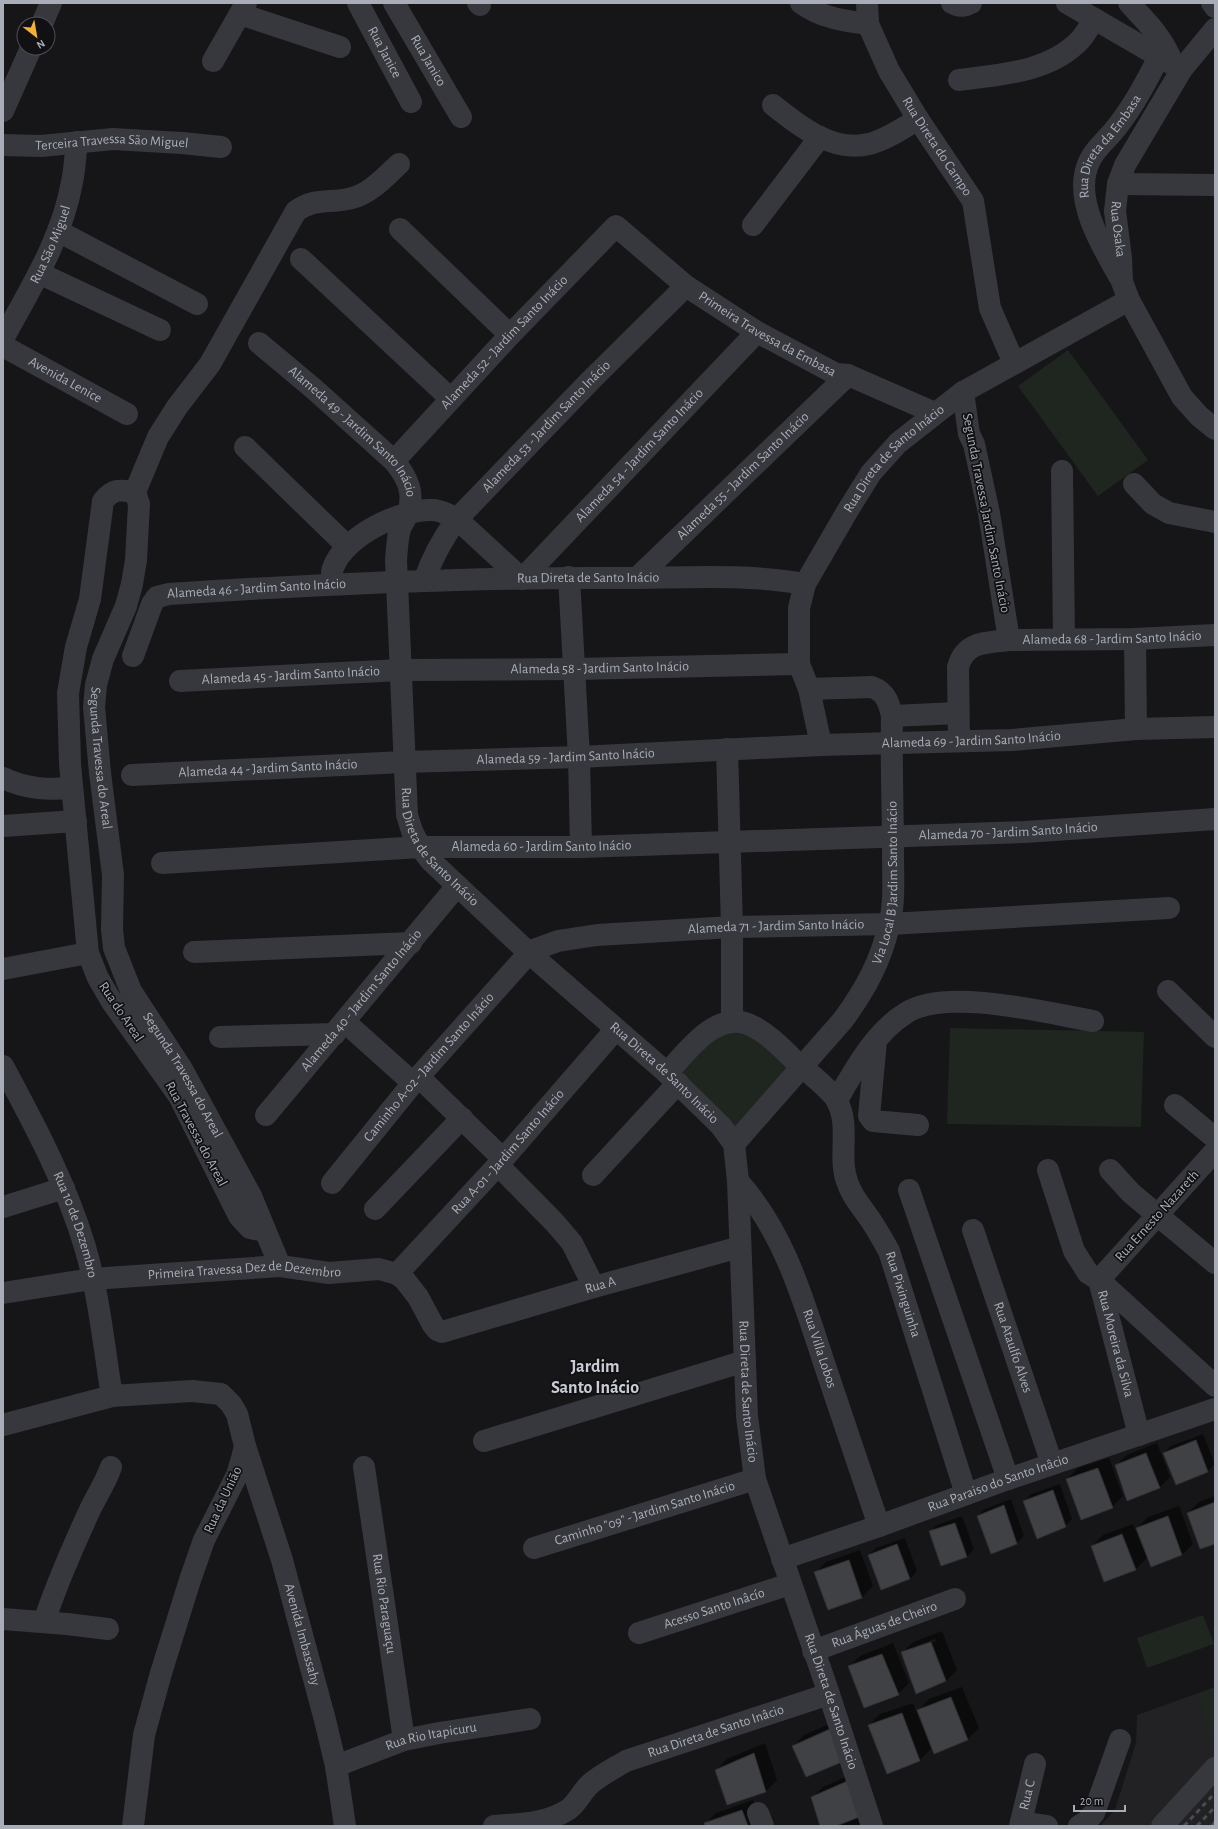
<svg xmlns="http://www.w3.org/2000/svg" width="1218" height="1829" viewBox="0 0 1218 1829" font-family="'Alegreya Sans',sans-serif">
<style>
.built{fill:#222225}
.green{fill:#1e261f}
.shadow{fill:#0007;fill-rule:evenodd}
.building{fill:#404145;stroke:#303034}
.lines{fill:none;stroke-linecap:round;stroke-linejoin:round}
.minor{stroke:#37383d;stroke-width:22}
.rail{stroke:#4a4c52;stroke-width:3;stroke-dasharray:5 4;stroke-linecap:butt}
.labels{text-anchor:middle;dominant-baseline:central;stroke-width:3.5;stroke-linejoin:round;paint-order:stroke}
.street-label{font-size:14px;fill:#a8adb8;stroke:#111113}
.district-label{font-size:18px;font-weight:bold;fill:#c9ccd4;stroke:#111113}
</style>
<rect width="100%" height="100%" fill="#161618"/>
<path class="built" d="M1215 1687V1826H1100L1115 1810 1136 1743 1137 1715Z"/>
<g class="green">
<path d="M1068 350 1148 460 1098 496 1018 386Z"/>
<path d="M733 1026 754 1029 800 1071 727 1145 661 1084 706 1039Z"/>
<path d="M950 1028 1144 1032 1141 1127 947 1124Z"/>
<path d="M1203 1615 1214 1644 1147 1668 1137 1638Z"/>
<path d="M1215 1687V1744L1197 1694Z"/>
</g>
<g class="shadow">
<path d="M1203 1434 1215 1464 1208 1471 1164 1453 1171 1446Z"/>
<path d="M1157 1443 1170 1477 1159 1488 1116 1465 1127 1455Z"/>
<path d="M1109 1458 1123 1496 1112 1507 1067 1479 1078 1468Z"/>
<path d="M1060 1484 1072 1519 1065 1526 1024 1501 1031 1494Z"/>
<path d="M1215 1496V1543L1188 1513 1199 1502Z"/>
<path d="M1011 1499 1024 1536 1017 1543 978 1516 985 1509Z"/>
<path d="M1179 1506 1193 1544 1182 1555 1137 1528 1148 1517Z"/>
<path d="M962 1516 974 1549 967 1557 930 1532 937 1525Z"/>
<path d="M1133 1524 1147 1558 1136 1569 1104 1581 1092 1546 1103 1535Z"/>
<path d="M905 1538 917 1571 910 1579 869 1555 876 1548Z"/>
<path d="M860 1550 873 1586 862 1597 829 1608 815 1573 826 1562Z"/>
<path d="M942 1631 957 1670 946 1681 902 1653 913 1642ZM935 1639 936 1641 914 1649V1647Z"/>
<path d="M893 1643 909 1683 898 1694 849 1667 860 1656Z"/>
<path d="M962 1687 979 1728 968 1739 935 1752 919 1710 929 1699Z"/>
<path d="M913 1703 931 1749 920 1760 887 1772 869 1725 880 1714Z"/>
<path d="M841 1719 853 1750 794 1746 804 1735Z"/>
<path d="M765 1743 777 1780 766 1791 728 1804 716 1770 727 1759Z"/>
<path d="M861 1770 879 1826H821L812 1798 823 1787Z"/>
<path d="M753 1800 763 1826H706L705 1824 716 1813Z"/>
</g>
<g class="building">
<path d="M1196 1440 1208 1472 1176 1485 1163 1453Z"/>
<path d="M1146 1453 1160 1488 1127 1501 1115 1465Z"/>
<path d="M1098 1468 1113 1508 1081 1520 1066 1479Z"/>
<path d="M1053 1490 1066 1527 1037 1539 1023 1501Z"/>
<path d="M1215 1502V1544L1200 1549 1187 1513Z"/>
<path d="M1004 1505 1017 1544 991 1554 977 1516Z"/>
<path d="M1168 1516 1182 1555 1151 1567 1136 1528Z"/>
<path d="M955 1523 967 1557 941 1566 929 1531Z"/>
<path d="M1122 1534 1136 1570 1104 1582 1091 1546Z"/>
<path d="M897 1544 910 1579 881 1590 868 1555Z"/>
<path d="M849 1560 862 1598 828 1610 814 1572Z"/>
<path d="M931 1642 946 1681 916 1694 901 1652Z"/>
<path d="M882 1654 899 1695 864 1708 848 1666Z"/>
<path d="M951 1697 968 1740 934 1754 917 1710Z"/>
<path d="M902 1713 920 1761 887 1774 868 1725Z"/>
<path d="M830 1729 842 1762 806 1777 792 1746Z"/>
<path d="M754 1753 766 1792 727 1805 715 1770Z"/>
<path d="M850 1780 862 1816 836 1826H820L811 1797Z"/>
<path d="M742 1810 748 1826H705L704 1823Z"/>
</g>
<g class="lines">
<g class="minor">
<path id="s1" d="M358 3 411 102"/>
<path id="s2" d="M394 3 461 117"/>
<path d="M478 3 480 5"/>
<path d="M801 3C821 18 845 21 868 24"/>
<path id="s3" d="M867 3 868 24 889 71 918 119 973 201 990 308 1014 363"/>
<path d="M952 3C959 7 964 7 971 3"/>
<path d="M1067 3 1172 64"/>
<path d="M1129 3C1147 22 1164 39 1173 64"/>
<path d="M1212 3 1215 7"/>
<path d="M240 14 340 47"/>
<path d="M42 24 51 3"/>
<path id="s4" d="M1215 29 1182 69 1125 165 1118 184 1115 211 1121 258 1122 282 1129 300 1182 397 1199 416 1215 429"/>
<path d="M213 61 246 3"/>
<path d="M959 80C1000 75 1051 72 1081 39 1086 33 1090 25 1095 19"/>
<path d="M773 105C799 126 833 153 869 144 886 140 903 128 918 119"/>
<path d="M3 111 31 48"/>
<path id="s5" d="M3 145 41 146 113 139 182 143 221 147"/>
<path d="M1118 184 1215 185"/>
<path d="M753 225 820 137"/>
<path d="M400 229 510 335"/>
<path d="M58 231 197 304"/>
<path d="M301 259 451 399"/>
<path d="M39 273 160 330"/>
<path id="s6" d="M1119 276C1102 246 1075 202 1087 167 1092 151 1106 141 1116 128 1133 107 1146 82 1159 57"/>
<path id="s7" d="M3 339C30 289 62 239 72 182 75 169 75 155 77 142"/>
<path id="s8" d="M259 343 314 389 394 461C407 477 416 494 407 515 405 520 402 524 400 529 397 539 397 550 396 560L407 815 412 831 420 847 431 861 529 953 667 1073 721 1126 734 1144 738 1181 747 1416 755 1479 829 1694 872 1826"/>
<path id="s9" d="M3 346 127 414"/>
<path d="M245 447 347 546"/>
<path id="s10" d="M394 461 510 335 616 226 686 286 757 332 836 374 848 375 935 413"/>
<path d="M1062 471 1064 639"/>
<path d="M1134 484 1153 504 1169 513 1215 522"/>
<path d="M135 492 158 437 177 407 210 364 296 211C316 197 330 204 352 198 370 194 386 176 399 164"/>
<path d="M569 577 579 757 581 847"/>
<path id="s11" d="M637 578 848 375"/>
<path id="s12" d="M424 581C432 558 442 539 457 519L591 380 686 286"/>
<path id="s13" d="M332 584C332 579 331 573 333 568 344 536 402 508 434 510 443 511 449 515 457 519L522 579 757 332"/>
<path d="M1135 639 1136 729"/>
<path id="s14" d="M1009 640 1135 639 1215 635"/>
<path id="s15" d="M133 656 152 604 157 597 169 594C319 584 469 577 620 578 681 578 744 573 805 584"/>
<path id="s16" d="M180 681 402 670 575 669 799 664"/>
<path d="M892 716 958 713"/>
<path d="M959 741 958 667C965 641 986 643 1009 640L989 513 974 444 969 434 963 392"/>
<path id="s17" d="M821 745 809 689 799 664V608L805 584 848 510 871 473 898 443 963 392 1129 300"/>
<path d="M727 749 732 927V1021"/>
<path id="s18" d="M132 775 404 762 579 757 821 745 1012 740 1136 729 1215 727"/>
<path d="M3 778C26 789 47 790 72 788"/>
<path d="M3 826 76 821"/>
<path id="s19" d="M162 863 420 847H581L1025 832 1215 819"/>
<path d="M194 952 411 943"/>
<path d="M3 969 88 953"/>
<path d="M1168 991 1215 1037"/>
<path d="M345 1022 413 1083"/>
<path d="M220 1037 335 1034"/>
<path d="M876 1041 869 1116 873 1121 918 1125"/>
<path id="s20" d="M3 1066C34 1124 66 1183 85 1247 99 1294 104 1348 112 1396"/>
<path id="s21" d="M667 1073C686 1053 715 1011 748 1024 765 1031 780 1046 793 1059 802 1067 833 1092 837 1101 851 1127 837 1158 848 1184 852 1196 860 1205 867 1215 876 1227 882 1239 889 1251L966 1494"/>
<path d="M419 1077 503 1159"/>
<path d="M837 1100C855 1069 875 1032 906 1013 946 987 1047 1013 1093 1021"/>
<path d="M1175 1105 1215 1138"/>
<path id="s22" d="M266 1115 457 886"/>
<path id="s23" d="M734 1144 843 1020C865 990 881 961 889 925 895 903 893 878 893 856 893 809 891 763 892 716 889 703 886 692 872 687L809 689"/>
<path d="M1215 1151 1099 1280 1215 1386"/>
<path d="M498 1165 555 1223 572 1243 594 1287"/>
<path id="s24" d="M1048 1170 1074 1251 1088 1273 1099 1280 1139 1435"/>
<path d="M1110 1170 1131 1193 1215 1263"/>
<path d="M593 1175 678 1083"/>
<path id="s25" d="M738 1181C784 1232 803 1299 824 1363 842 1417 861 1472 879 1526"/>
<path id="s26" d="M332 1183 413 1083 529 953 536 949 558 941 597 935 732 927 890 924 1169 908"/>
<path d="M909 1190 1008 1479"/>
<path d="M3 1207 64 1188"/>
<path d="M375 1209 462 1118"/>
<path id="s27" d="M973 1230 1052 1464"/>
<path id="s28" d="M265 1231 250 1228 239 1216 179 1096 112 1002 98 978 88 953 70 764 68 693 76 647 90 599 103 501C114 488 119 490 135 492L139 504 136 560 132 584 126 606 103 659 96 685 94 707 100 773 113 875 112 929 114 948 131 991 182 1069 251 1196 280 1266"/>
<path id="s29" d="M397 1274 498 1165 616 1029"/>
<path id="s30" d="M3 1293 92 1279 280 1266 329 1273 379 1269 397 1274 404 1279 418 1297 433 1325 437 1330 442 1332 594 1287 740 1247"/>
<path d="M3 1425 112 1396 192 1391 221 1394 231 1404 237 1414 245 1446 242 1458 237 1475 204 1540 190 1580 161 1673 144 1735 133 1826"/>
<path d="M484 1441 745 1361"/>
<path id="s31" d="M245 1446 282 1560 325 1720 336 1766 345 1826"/>
<path id="s32" d="M364 1467 404 1740"/>
<path id="s33" d="M534 1548 755 1479"/>
<path id="s34" d="M782 1559 879 1526 1008 1479 1215 1409"/>
<path d="M3 1619 67 1624 108 1629"/>
<path d="M44 1622C56 1585 72 1549 88 1514 95 1498 105 1484 111 1467"/>
<path id="s35" d="M639 1633 790 1584"/>
<path id="s36" d="M813 1651 955 1599"/>
<path id="s37" d="M336 1766 404 1740 439 1733 530 1719"/>
<path d="M758 1813 763 1826"/>
<path d="M1021 1822 1047 1826"/>
<path id="s38" d="M494 1826C519 1824 547 1824 569 1809 577 1803 582 1792 589 1785 600 1775 613 1769 626 1761L829 1694"/>
<path id="s39" d="M1020 1826 1035 1764"/>
<path d="M1079 1826 1087 1821 1094 1813 1120 1740"/>
<path d="M1162 1826 1215 1768"/>
</g>
<g class="rail">
<path d="M1184 1826 1215 1793"/>
<path d="M1197 1826 1215 1807"/>
<path d="M1212 1826 1215 1822"/>
</g>
</g>
<g class="labels">
<g class="street-label">
<text stroke="none"><textPath href="#s1" startOffset="56">Rua Janice</textPath></text>
<text stroke="none"><textPath href="#s2" startOffset="67">Rua Janico</textPath></text>
<text stroke="none"><textPath href="#s5" startOffset="109">Terceira Travessa São Miguel</textPath></text>
<text stroke="none"><textPath href="#s3" startOffset="162">Rua Direta do Campo</textPath></text>
<text stroke="none"><textPath href="#s6" startOffset="145">Rua Direta da Embasa</textPath></text>
<text stroke="none"><textPath href="#s4" startOffset="229">Rua Osaka</textPath></text>
<text stroke="none"><textPath href="#s7" startOffset="106">Rua São Miguel</textPath></text>
<text stroke="none"><textPath href="#s10" startOffset="510">Primeira Travessa da Embasa</textPath></text>
<text stroke="none"><textPath href="#s10" startOffset="162">Alameda 52 - Jardim Santo Inácio</textPath></text>
<text stroke="none"><textPath href="#s9" startOffset="71">Avenida Lenice</textPath></text>
<text stroke="none"><textPath href="#s12" startOffset="199">Alameda 53 - Jardim Santo Inácio</textPath></text>
<text stroke="none"><textPath href="#s8" startOffset="130">Alameda 49 - Jardim Santo Inácio</textPath></text>
<text stroke="none"><textPath href="#s13" startOffset="422">Alameda 54 - Jardim Santo Inácio</textPath></text>
<text stroke="none"><textPath href="#s17" startOffset="320">Rua Direta de Santo Inácio</textPath></text>
<text stroke="none"><textPath href="#s11" startOffset="147">Alameda 55 - Jardim Santo Inácio</textPath></text>
<text transform="translate(986 513) rotate(79)">Segunda Travessa Jardim Santo Inácio</text>
<text stroke="none"><textPath href="#s15" startOffset="496">Rua Direta de Santo Inácio</textPath></text>
<text stroke="none"><textPath href="#s15" startOffset="164">Alameda 46 - Jardim Santo Inácio</textPath></text>
<text stroke="none"><textPath href="#s14" startOffset="103">Alameda 68 - Jardim Santo Inácio</textPath></text>
<text stroke="none"><textPath href="#s16" startOffset="420">Alameda 58 - Jardim Santo Inácio</textPath></text>
<text stroke="none"><textPath href="#s16" startOffset="111">Alameda 45 - Jardim Santo Inácio</textPath></text>
<text stroke="none"><textPath href="#s18" startOffset="840">Alameda 69 - Jardim Santo Inácio</textPath></text>
<text stroke="none"><textPath href="#s18" startOffset="434">Alameda 59 - Jardim Santo Inácio</textPath></text>
<text stroke="none"><textPath href="#s28" startOffset="1102">Segunda Travessa do Areal</textPath></text>
<text stroke="none"><textPath href="#s18" startOffset="136">Alameda 44 - Jardim Santo Inácio</textPath></text>
<text stroke="none"><textPath href="#s19" startOffset="847">Alameda 70 - Jardim Santo Inácio</textPath></text>
<text stroke="none"><textPath href="#s8" startOffset="584">Rua Direta de Santo Inácio</textPath></text>
<text stroke="none"><textPath href="#s19" startOffset="380">Alameda 60 - Jardim Santo Inácio</textPath></text>
<text stroke="none"><textPath href="#s23" startOffset="313">Via Local B Jardim Santo Inácio</textPath></text>
<text stroke="none"><textPath href="#s26" startOffset="553">Alameda 71 - Jardim Santo Inácio</textPath></text>
<text stroke="none"><textPath href="#s22" startOffset="149">Alameda 40 - Jardim Santo Inácio</textPath></text>
<text transform="translate(121 1012) rotate(56)">Rua do Areal</text>
<text stroke="none"><textPath href="#s26" startOffset="151">Caminho A-02 - Jardim Santo Inácio</textPath></text>
<text stroke="none"><textPath href="#s8" startOffset="908">Rua Direta de Santo Inácio</textPath></text>
<text stroke="none"><textPath href="#s28" startOffset="1438">Segunda Travessa do Areal</textPath></text>
<text transform="translate(196 1134) rotate(62)">Rua Travessa do Areal</text>
<text stroke="none"><textPath href="#s29" startOffset="165">Rua A-01 - Jardim Santo Inácio</textPath></text>
<text transform="translate(1157 1216) rotate(-48)">Rua Ernesto Nazareth</text>
<text stroke="none"><textPath href="#s20" startOffset="175">Rua 10 de Dezembro</textPath></text>
<text stroke="none"><textPath href="#s30" startOffset="243">Primeira Travessa Dez de Dezembro</textPath></text>
<text stroke="none"><textPath href="#s30" startOffset="637">Rua A</textPath></text>
<text stroke="none"><textPath href="#s21" startOffset="428">Rua Pixinguinha</textPath></text>
<text stroke="none"><textPath href="#s24" startOffset="190">Rua Moreira da Silva</textPath></text>
<text stroke="none"><textPath href="#s27" startOffset="124">Rua Ataulfo Alves</textPath></text>
<text stroke="none"><textPath href="#s25" startOffset="188">Rua Villa Lobos</textPath></text>
<text stroke="none"><textPath href="#s8" startOffset="1256">Rua Direta de Santo Inácio</textPath></text>
<text stroke="none"><textPath href="#s34" startOffset="229">Rua Paraiso do Santo Inâcio</textPath></text>
<text transform="translate(223 1500) rotate(-65)">Rua da União</text>
<text stroke="none"><textPath href="#s33" startOffset="116">Caminho "09" - Jardim Santo Inácio</textPath></text>
<text stroke="none"><textPath href="#s32" startOffset="138">Rua Rio Paraguaçu</textPath></text>
<text stroke="none"><textPath href="#s35" startOffset="79">Acesso Santo Inâcío</textPath></text>
<text stroke="none"><textPath href="#s36" startOffset="76">Rua Águas de Cheiro</textPath></text>
<text stroke="none"><textPath href="#s31" startOffset="197">Avenida Imbassahy</textPath></text>
<text stroke="none"><textPath href="#s8" startOffset="1579">Rua Direta de Santo Inácio</textPath></text>
<text stroke="none"><textPath href="#s38" startOffset="248">Rua Direta de Santo Inâcio</textPath></text>
<text stroke="none"><textPath href="#s37" startOffset="100">Rua Rio Itapicuru</textPath></text>
<text stroke="none"><textPath href="#s39" startOffset="32">Rua C</textPath></text>
</g>
<g class="district-label">
<text x="595" y="1367">Jardim<tspan x="595" dy="21">Santo Inácio</tspan></text>
</g>
</g>
<rect width="1218" height="1829" fill="none" stroke="#a8adb8" stroke-width="8"/>
<g transform="translate(36 36) rotate(149)"><circle r="19" fill="#111113" stroke="#4d4f55"/>
<path d="M0-3L7 15L0 10L-7 15Z" fill="#f2b134"/>
<text y="-6" font-size="11" font-weight="bold" text-anchor="middle" fill="#a8adb8">N</text>
</g>
<path d="M1074 1805v6h51v-6" fill="none" stroke="#a8adb8" stroke-width="2"/>
<text x="1080" y="1805" font-size="12" fill="#a8adb8" stroke="#111113" stroke-width="3" paint-order="stroke">20 m</text>
</svg>
